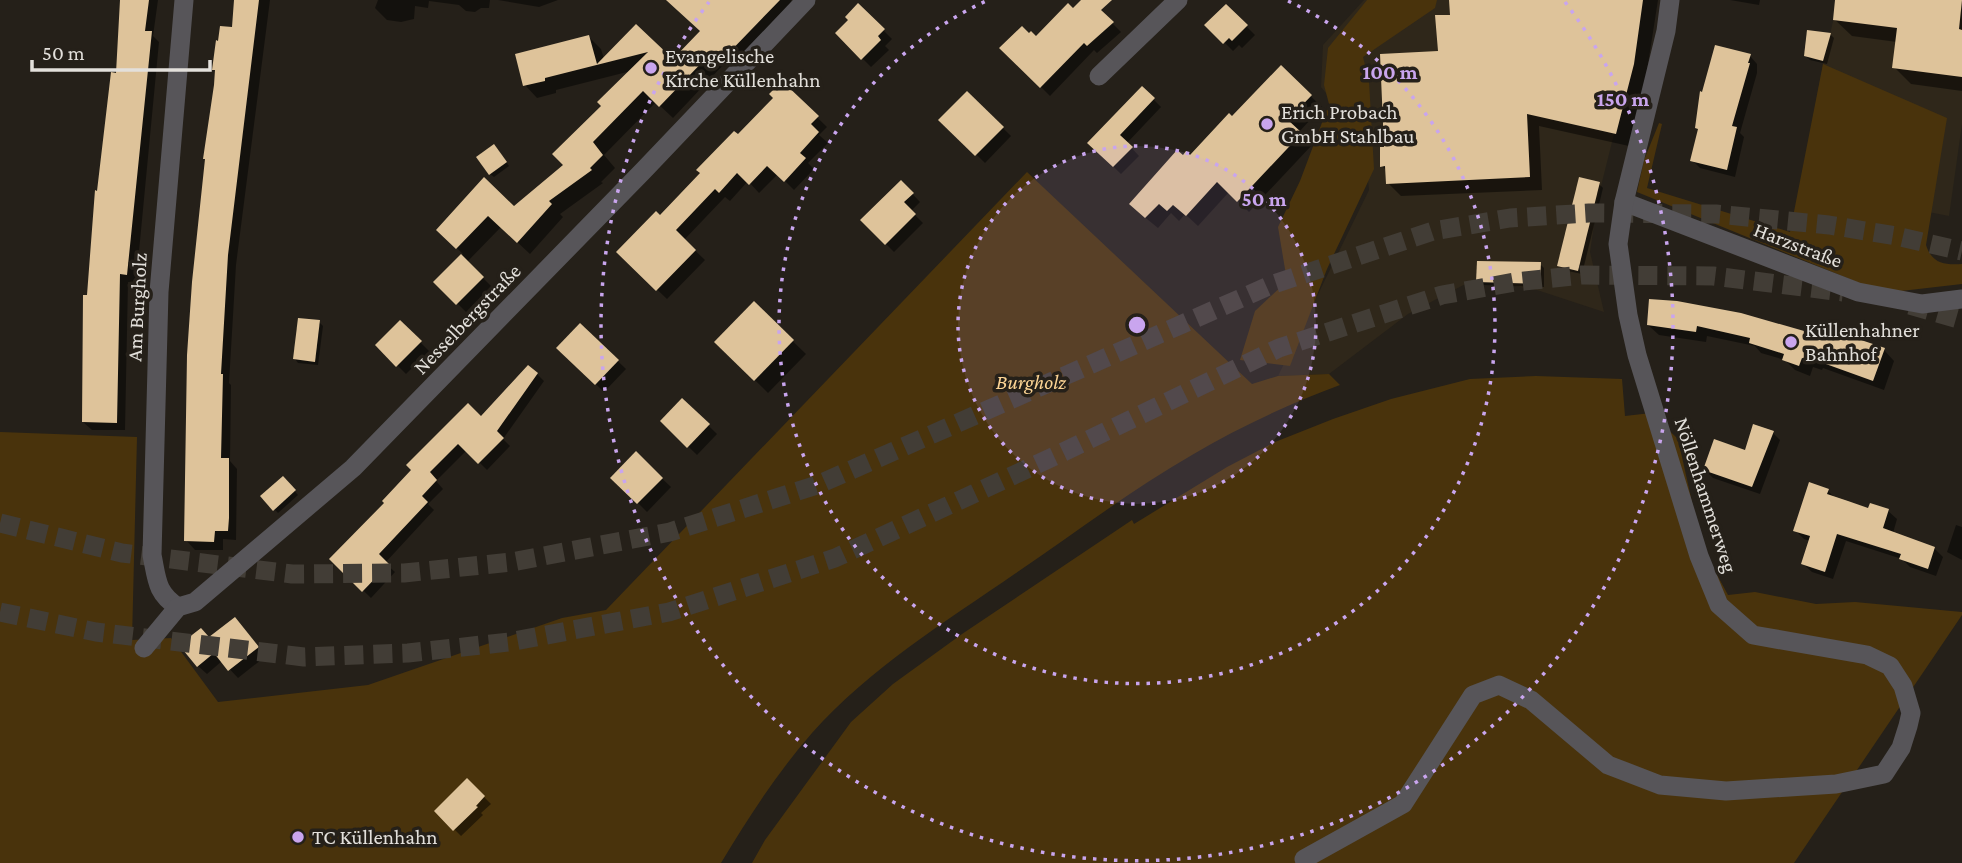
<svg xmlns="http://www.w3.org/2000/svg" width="1962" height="863" viewBox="0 0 1962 863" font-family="'Crimson Pro',serif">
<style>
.built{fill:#2f271a}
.green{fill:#49330c}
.shadow{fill:#0007}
.building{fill:#dec39a}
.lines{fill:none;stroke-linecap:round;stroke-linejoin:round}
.trunk-tunnel{stroke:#423d36;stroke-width:19;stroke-dasharray:19 10;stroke-linecap:butt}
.minor{stroke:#575559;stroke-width:19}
.ring{fill:none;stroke:#c9a5ee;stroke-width:3.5;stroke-dasharray:3.5 7}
.poi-dot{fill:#c9a5ee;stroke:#252019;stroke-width:2.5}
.labels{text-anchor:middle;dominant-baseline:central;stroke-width:7;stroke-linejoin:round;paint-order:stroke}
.poi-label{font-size:21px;fill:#e3e0db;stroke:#252019;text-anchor:start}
.street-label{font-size:21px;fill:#e3e0db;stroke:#252019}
.park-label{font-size:21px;font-style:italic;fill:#fcd494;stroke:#252019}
.centre{fill:#c9a5ee;stroke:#252019;stroke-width:3.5}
.ring-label{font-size:21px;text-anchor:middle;font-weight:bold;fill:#c9a5ee;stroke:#252019;stroke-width:7;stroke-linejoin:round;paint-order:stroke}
</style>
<rect width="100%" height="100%" fill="#252019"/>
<g class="built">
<path d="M1364 0H1642L1631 66 1598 198 1590 252 1604 312 1537 290 1475 279 1408 314 1329 374 1278 376 1369 190 1364 140 1321 87 1323 45Z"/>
<path d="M1838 0H1962V124L1949 216 1800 187 1823 64Z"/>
</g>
<g class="green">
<path d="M1367 0H1437L1435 8 1363 57 1369 81 1374 169 1327 269 1290 366 1240 360 1255 311 1287 281 1278 227 1300 181 1329 104 1324 85 1328 48Z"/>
<path d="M1823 64 1947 118 1926 245C1932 264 1945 265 1962 264V284L1901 291 1869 287 1637 192 1644 160 1659 123 1662 124 1647 188 1790 232Z"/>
<path d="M1027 172 1252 384 1278 376 1329 374 1340 385C1289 404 1239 427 1192 455 1131 490 1074 534 1016 573 945 622 870 668 812 733 777 773 748 818 721 863H0V432L137 437 132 640 171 638 218 702 368 685 562 618 606 610Z"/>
<path d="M1536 376 1622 379 1625 416 1651 413 1678 439 1702 547 1728 595 1755 592 1816 604 1855 602 1962 612V615L1794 863H752L765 840 851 722 893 684 962 634 1132 520 1134 524 1227 467 1275 442 1333 419 1391 399 1470 379Z"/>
</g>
<g class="shadow">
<path d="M122 0H165H158L153 36 159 42 136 283 128 282 125 430H92L83 422 88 297 98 193 117 75Z"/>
<path d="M236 0H270L236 265 229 383 231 385 230 461 237 469 236 540 223 539V550H195L186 540 207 161 204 158 217 72 214 69 233 29Z"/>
<path d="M378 0H490L489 8H481L475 12 466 11 459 5 429 1 428 8 415 6 414 19 401 22 387 20 375 8Z"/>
<path d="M498 0H558L539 7Z"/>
<path d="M668 0H791L796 8 735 72 725 63 673 118 656 102 604 155 615 168 601 182 603 183 560 214 563 217 530 254 501 227 467 262 491 286 466 312 436 282 463 254 438 230 484 180 514 209 566 165 603 106 631 71 556 90V93L537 98 525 85 589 37 601 49 604 59 636 26 673 62 702 31Z"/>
<path d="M1083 0H1089L1121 32 1097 53 1094 50 1050 96 1002 48 1036 38Z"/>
<path d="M1451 0H1658L1646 77 1629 146 1539 126 1542 190 1401 196 1388 183 1387 171 1382 166 1386 149 1440 52 1452 16Z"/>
<path d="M1730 0H1760L1759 5Z"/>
<path d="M1837 0H1962V91L1911 84 1894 67 1897 42 1852 36 1834 19Z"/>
<path d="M858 5 892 39 885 46 889 50 871 67 837 33 850 20Z"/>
<path d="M1226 6 1255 35 1242 48 1239 45 1233 51 1207 25Z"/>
<path d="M1830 34 1834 38 1827 64 1810 60 1806 56Z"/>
<path d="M1750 56 1757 64V73L1740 133 1744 137 1735 177 1700 168 1692 160 1699 129Z"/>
<path d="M1281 68 1322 107 1299 132 1312 145 1249 212 1229 192 1198 226 1185 214 1179 221 1171 213 1158 228 1142 215 1190 158Z"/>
<path d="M782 83 827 127 819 135 828 143 808 163 814 169 794 190 778 174 759 193 748 181 730 201 725 197 684 240 705 260 667 299 618 252 660 217 775 98Z"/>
<path d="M1142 88 1161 107 1127 143 1139 156 1121 174 1089 143Z"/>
<path d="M967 93 1011 136 985 163 941 120Z"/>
<path d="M498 150 509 166 494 177 490 174Z"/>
<path d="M901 182 920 202 911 211 923 223 894 252 862 220Z"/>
<path d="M1599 184 1603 188 1582 274 1563 270 1559 266Z"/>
<path d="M1540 264 1544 268V287L1482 285 1478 281Z"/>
<path d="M1651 300 1884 350 1894 361 1884 390 1823 368 1822 370 1813 367 1810 376 1795 370 1785 360 1761 353 1755 346 1707 336 1706 342 1659 335 1648 325Z"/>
<path d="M754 304 806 354 768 393 716 342Z"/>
<path d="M319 322 323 326 318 365 298 363 295 359Z"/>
<path d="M400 322 429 351 406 374 377 345Z"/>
<path d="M580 325 626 369 604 392 558 348Z"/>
<path d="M537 374 544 381 503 439 510 446 487 470 467 450 436 481 443 489 428 504 434 510 385 563 395 572 371 598 331 559 481 418Z"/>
<path d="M682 400 717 434 697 455 662 421Z"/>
<path d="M1773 433 1780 440 1760 494 1713 478 1705 470 1746 452Z"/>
<path d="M636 454 671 487 647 512 613 478Z"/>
<path d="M283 478 298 495 278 513 262 496Z"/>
<path d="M1828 491 1836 499 1869 510 1888 511 1897 519 1893 533 1934 548 1943 557 1936 576 1910 567 1902 559 1846 541 1833 579 1812 572 1803 564 1810 541 1804 539 1795 530Z"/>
<path d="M1956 525 1962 527V560L1947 552Z"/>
<path d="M243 628 266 656 238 678 222 661 207 674 198 666 209 639Z"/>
<path d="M467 780 491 804 481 813 483 815 461 836 436 811Z"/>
</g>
<g class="building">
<path d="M120 0H149L145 31H152L127 275 120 274 117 423 82 422 83 295H87L95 190 97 191 111 72 116 73Z"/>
<path d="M234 0H259L228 255 221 374H223L221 458H229V518L228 531H215L214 542 184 541 187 355 192 282 205 159H203L214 85 215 70H212L216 40 218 41 220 26 232 27Z"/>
<path d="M666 0H780L721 61 712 52 659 107 643 91 593 142 603 155 590 168 592 170 549 201 552 204 517 243 488 216 456 249 436 230 484 177 514 206 563 165 552 154 601 106 597 102 648 52 545 78V81L523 86 515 54 589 35 597 64 636 24 673 59 700 31Z"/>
<path d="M1081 0H1112L1101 10 1114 22 1087 46 1084 43 1040 88 999 48 1022 26 1029 33 1031 31 1036 36 1068 3 1073 8Z"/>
<path d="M1449 0H1643L1634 64 1616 134 1527 114 1530 177 1386 184 1385 166 1380 167V147H1384L1380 54 1438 51 1435 15H1450Z"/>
<path d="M1835 0H1962L1959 29 1962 30V77L1892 68 1897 28 1833 20Z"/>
<path d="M858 3 885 29 878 36 881 40 861 60 835 33 848 20 845 17Z"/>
<path d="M1226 4 1248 25 1232 41 1229 38 1223 44 1204 25Z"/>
<path d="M1807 30 1831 33 1823 61 1804 56Z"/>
<path d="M1715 45 1751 54 1748 63H1750L1732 126 1737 127 1727 170 1690 161 1698 129 1695 128 1700 91 1702 92Z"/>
<path d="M1281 65 1312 95 1288 120 1302 133 1237 202 1217 182 1186 216 1173 205 1167 211 1159 204 1145 218 1129 204 1177 150 1183 155 1186 151 1190 155 1229 113 1232 116Z"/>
<path d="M782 81 819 116 811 124 819 132 800 153 806 158 784 182 767 166 749 185 737 173 719 193 715 189 676 230 696 250 656 291 616 252 656 211 660 215 700 173 696 170 734 131 738 134 773 98 769 94Z"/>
<path d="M1142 86 1155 98 1120 135 1133 147 1113 167 1087 143Z"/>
<path d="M967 91 1004 127 975 156 938 120Z"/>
<path d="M494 144 507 162 489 175 476 157Z"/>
<path d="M1579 177 1600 182 1578 271 1557 266Z"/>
<path d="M901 180 914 193 904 202 916 214 885 245 860 220Z"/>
<path d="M461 254 484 277 456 305 433 282Z"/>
<path d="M1477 261 1541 262 1540 284 1476 282Z"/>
<path d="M1649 299 1677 301 1741 313 1825 337 1828 329 1885 348 1873 381 1812 359 1811 361 1802 358 1799 366 1782 360 1784 354 1749 343 1750 338 1697 326 1696 332 1647 325Z"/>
<path d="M754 301 794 340 754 381 714 342Z"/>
<path d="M298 318 320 320 315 362 293 359Z"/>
<path d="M400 320 422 341 396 367 375 345Z"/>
<path d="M580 323 619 360 595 385 556 348Z"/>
<path d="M528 365 538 373 497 431 504 438 478 464 458 444 430 472 437 480 422 496 428 502 379 554 389 564 362 592 329 559 384 503 382 501 411 470 406 465 468 403 481 416Z"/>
<path d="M682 398 710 424 687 448 660 421Z"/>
<path d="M1753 424 1774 431 1752 487 1703 470 1714 439 1745 450Z"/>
<path d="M636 451 663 478 637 504 610 478Z"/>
<path d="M283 476 296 490 273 511 260 496Z"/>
<path d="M1809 482 1829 489 1827 494 1848 501 1868 508 1870 503 1889 509 1883 528 1935 547 1928 569 1899 559 1901 554 1837 534 1825 572 1801 564 1810 536 1793 531Z"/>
<path d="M235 617 259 647 228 671 214 653 197 667 179 645 201 628 209 637Z"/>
<path d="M467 778 485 796 476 806 478 807 453 831 434 811Z"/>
</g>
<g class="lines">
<g class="trunk-tunnel">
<path d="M1910 305 1962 320"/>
<path d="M0 523 122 553 292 574 404 573 512 562 670 532 817 485 1271 285 1433 231 1510 218 1589 213 1716 214 1829 225 1896 236 1962 251"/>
<path d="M0 612 96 632 304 657 408 653 509 642 669 612 835 558 1055 456 1279 348 1442 295 1515 282 1582 275 1713 276 1843 292"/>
</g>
<g class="minor">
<path d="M1099 76 1178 0"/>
<path d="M1624 202 1858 292 1922 304 1962 299"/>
<path d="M178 607C156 593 157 579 152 555L159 292 184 0"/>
<path d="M144 648 178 607 195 602 353 468 643 171 806 0"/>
<path d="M1304 859 1403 804 1473 695 1499 685 1531 700 1608 765 1660 785 1726 791 1836 784 1884 774 1901 748 1908 726 1911 713 1903 686 1890 666 1867 655 1753 635 1719 605 1699 556 1637 355 1628 315 1618 244 1624 202 1666 31 1670 0"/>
</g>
</g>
<circle cx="1137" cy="325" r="179" fill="#c9a5ee" fill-opacity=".12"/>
<g class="ring">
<circle cx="1137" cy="325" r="179"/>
<path d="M1288 1A358 358 0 1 1 986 1"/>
<path d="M1565 2A536 536 0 1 1 709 2"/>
</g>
<g class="poi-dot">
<circle cx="651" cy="68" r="7"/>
<circle cx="1267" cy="124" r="7"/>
<circle cx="1791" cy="342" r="7"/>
<circle cx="298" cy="837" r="7"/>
</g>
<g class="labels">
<g class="poi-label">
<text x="665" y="56">Evangelische<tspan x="665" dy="24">Kirche Küllenhahn</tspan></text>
<text x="1281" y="112">Erich Probach<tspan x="1281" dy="24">GmbH Stahlbau</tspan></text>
<text x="1805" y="330">Küllenhahner<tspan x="1805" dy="24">Bahnhof</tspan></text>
<text x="312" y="837">TC Küllenhahn</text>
</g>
<g class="street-label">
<text transform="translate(1798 245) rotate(21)">Harzstraße</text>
<text transform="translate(137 307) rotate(-87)">Am Burgholz</text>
<text transform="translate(467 319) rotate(-46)">Nesselbergstraße</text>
<text transform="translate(1706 495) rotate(72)">Nöllenhammerweg</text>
</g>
<g class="park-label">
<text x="1031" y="382">Burgholz</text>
</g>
</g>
<circle cx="1137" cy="325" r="10" class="centre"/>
<g class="ring-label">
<text x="1390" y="79">100 m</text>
<text x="1623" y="106">150 m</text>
<text x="1264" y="206">50 m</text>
</g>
<path d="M32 60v10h178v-10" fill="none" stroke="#e3e0db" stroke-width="3.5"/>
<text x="42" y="60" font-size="21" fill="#e3e0db" stroke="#252019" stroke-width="5" paint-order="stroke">50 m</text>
</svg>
